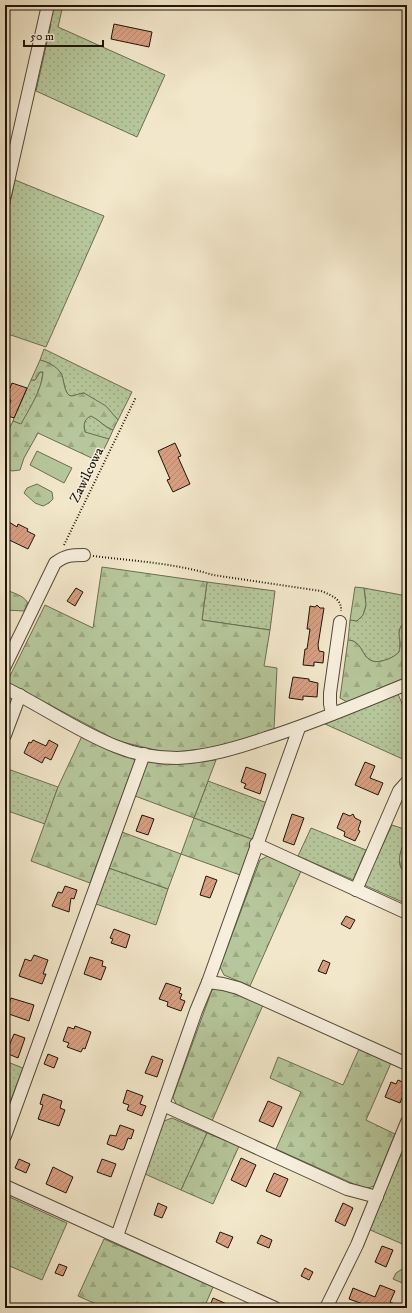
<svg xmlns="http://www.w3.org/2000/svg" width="412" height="1313" viewBox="0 0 412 1313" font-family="'IM FELL DW Pica',serif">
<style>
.grass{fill:url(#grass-dots);stroke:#6a6e52}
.forest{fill:url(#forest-firs);stroke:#6a6e52}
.pitch{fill:#b6c79b;stroke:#6a6e52}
.building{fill:url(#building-hatch);stroke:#1f150a}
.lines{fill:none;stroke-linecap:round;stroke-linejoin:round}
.minor-casing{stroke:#544a3a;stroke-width:14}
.path{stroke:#1f150a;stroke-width:2;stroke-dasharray:1 2;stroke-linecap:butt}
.minor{stroke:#f7efdd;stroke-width:12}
.labels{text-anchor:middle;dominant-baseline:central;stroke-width:3;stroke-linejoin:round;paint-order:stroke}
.street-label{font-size:14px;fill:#1f150a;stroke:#f7efdd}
</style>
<defs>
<pattern id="grass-dots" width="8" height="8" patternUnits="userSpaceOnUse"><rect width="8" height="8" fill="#b6c79b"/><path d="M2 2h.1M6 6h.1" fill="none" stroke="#9caa84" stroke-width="1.8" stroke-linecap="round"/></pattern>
<pattern id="forest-firs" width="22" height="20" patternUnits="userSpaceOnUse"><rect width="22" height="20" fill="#b6c79b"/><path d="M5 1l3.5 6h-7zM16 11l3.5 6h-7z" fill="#9caa84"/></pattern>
<pattern id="building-hatch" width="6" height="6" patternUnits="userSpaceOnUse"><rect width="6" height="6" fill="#d89f82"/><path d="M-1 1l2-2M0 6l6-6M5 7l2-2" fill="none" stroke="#b9886f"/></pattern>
</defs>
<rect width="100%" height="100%" fill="#f2e7ca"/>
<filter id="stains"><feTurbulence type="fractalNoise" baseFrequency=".005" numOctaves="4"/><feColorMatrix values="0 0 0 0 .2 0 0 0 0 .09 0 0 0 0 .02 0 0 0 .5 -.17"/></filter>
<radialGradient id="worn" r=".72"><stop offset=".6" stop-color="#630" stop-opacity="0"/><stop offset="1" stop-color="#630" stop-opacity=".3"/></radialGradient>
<g class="grass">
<path d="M52 5H63L58 27 165 75 137 137 36 91 51 24 48 22Z"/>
<path d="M15 180 104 216 46 347 5 333V226Z"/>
<path d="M44 349 132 392 118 420 109 410 84 393C80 393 75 396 71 396 64 395 64 378 61 374 56 366 48 362 40 360Z"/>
<path d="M40 372H43C42 391 29 409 21 425L13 421 14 418 31 380H35Z"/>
<path d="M91 415C99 420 104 427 113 430L109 439 89 435 85 432C83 425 84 419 91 415Z"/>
<path d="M207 582 275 591 270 630 202 620Z"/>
<path d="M364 588 407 596V621C393 630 403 638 399 652 394 657 389 659 382 661 360 666 366 641 348 640L350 620 357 621C368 612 366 602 364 588Z"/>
<path d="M398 694 407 715V761L325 724Z"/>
<path d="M5 768 58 787 45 824 5 810Z"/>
<path d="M208 781 267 803 254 840 194 818Z"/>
<path d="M392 825 407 830C407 844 390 863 407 874V904L364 885Z"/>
<path d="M311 828 366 850 353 880 298 856Z"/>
<path d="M109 868 168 889 156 925 96 904Z"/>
<path d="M5 1061 23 1068 9 1105 5 1103Z"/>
<path d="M172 1118 207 1133 181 1190 145 1174 164 1121Z"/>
<path d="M401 1155 407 1159V1246L368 1229Z"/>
<path d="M5 1195 67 1223 42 1280 5 1264Z"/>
</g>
<g class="forest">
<path d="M40 360C48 362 56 366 61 373 64 378 64 395 71 396 75 396 80 393 84 393L106 406 118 420 113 430C104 427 100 420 91 416 84 419 83 425 85 432L109 439 98 461 38 433 24 458 20 470 12 471 7 468 5 462V437L13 421 21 424C29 409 42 390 43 372H40L35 380H31Z"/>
<path d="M37 484 52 492 53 499 49 503 43 506 35 503 24 493 27 488Z"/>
<path d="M102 567 207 582 202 620 270 630 264 666 277 668 274 729 218 747 168 753 118 741 7 682 45 605 93 628Z"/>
<path d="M355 587 364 588 366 605 363 615 357 621 350 620Z"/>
<path d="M5 589C14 594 22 594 28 603L24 611 5 610Z"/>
<path d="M407 621V677L347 702 340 698 348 640C366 641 360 666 382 661 389 659 394 657 399 652 403 638 393 630 407 621Z"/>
<path d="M82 736 113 752 136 758 90 883 31 861 58 787Z"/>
<path d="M216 760 194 818 254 840 240 875 181 854 168 889 109 868 122 832 181 854 194 818 135 796 148 761 166 765Z"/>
<path d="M407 835V874C393 865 402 847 407 835Z"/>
<path d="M268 856 301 871 250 986 224 975 220 967 260 860Z"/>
<path d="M220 987 263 1005 212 1121 177 1106 173 1097 212 990Z"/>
<path d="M359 1049 391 1063 366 1120 395 1134 374 1186 365 1189 276 1149 301 1092 270 1078 278 1057 343 1085Z"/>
<path d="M207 1133 239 1146 213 1204 181 1190Z"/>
<path d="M104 1239 213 1287 204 1308H105L78 1296Z"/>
<path d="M407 1266V1285L393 1279 396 1273Z"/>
</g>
<path class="pitch" d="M37 451 72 468 64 483 30 465Z"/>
<g class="building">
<path d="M114 24 152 32 149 47 111 39Z"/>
<path d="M12 383 27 388 14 418 5 415 11 400 6 398Z"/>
<path d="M175 443 181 456 178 457 190 484 173 492 167 480 170 479 158 451Z"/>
<path d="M9 522 17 527 18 524 28 529 27 531 35 535 28 549 5 538V523L8 524Z"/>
<path d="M76 588 83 592 75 606 67 601Z"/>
<path d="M317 605 320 608H324L318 645 319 651 324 652 323 663 314 662V666L303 665 305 649H307L310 629H307L310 606 315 607Z"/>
<path d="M293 677 309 679V681L318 683 317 697 303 696V700L289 698Z"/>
<path d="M33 740 46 746 49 740 58 745 51 760 45 757 42 763 24 753 29 742 31 743Z"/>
<path d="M365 762 375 766 370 778 383 783 378 795 355 785Z"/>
<path d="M246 767 266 774 260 794 244 788 246 784 241 782Z"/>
<path d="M343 813 350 816 353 814 355 818 361 821 358 830 360 831 355 841 344 836 345 832 337 828Z"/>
<path d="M292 814 304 818 294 845 283 841Z"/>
<path d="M142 815 154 819 148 835 136 831Z"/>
<path d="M206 876 217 880 210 898 200 895Z"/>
<path d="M65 886 77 890 74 899 71 898 69 912 52 906 58 892 62 893Z"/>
<path d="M346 916 355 920 350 929 341 924Z"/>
<path d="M114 929 130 935 126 948 111 943 113 939 110 938Z"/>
<path d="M34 955 48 960 43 974H46L42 984 19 976 25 959 31 961Z"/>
<path d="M90 957 103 961 102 966 106 967 101 980 84 974Z"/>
<path d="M323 960 330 963 326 974 318 971Z"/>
<path d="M166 983 181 988 179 993 182 994 180 999 185 1001 181 1011 167 1006 168 1002 159 999Z"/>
<path d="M11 998 34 1005 29 1021 6 1013Z"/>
<path d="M75 1026 91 1032 85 1049 83 1048 81 1052 67 1047 69 1043 63 1041 68 1027 74 1029Z"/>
<path d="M14 1034 25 1038 18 1058 6 1053Z"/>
<path d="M48 1054 58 1058 54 1068 44 1064Z"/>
<path d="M152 1056 163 1060 157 1077 145 1073Z"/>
<path d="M398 1080 407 1084V1094L404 1093 400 1103 385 1097 391 1082 396 1084Z"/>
<path d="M127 1090 143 1096 140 1104 146 1106 142 1116 127 1110 129 1105 123 1103Z"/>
<path d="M43 1094 62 1101 60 1108 65 1110 59 1126 38 1119 43 1105 40 1104Z"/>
<path d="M268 1101 282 1107 273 1127 259 1121Z"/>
<path d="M120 1125 134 1130 131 1139 128 1138 124 1149 122 1150 107 1144 110 1135 116 1136Z"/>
<path d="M241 1158 256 1165 246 1187 231 1180Z"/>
<path d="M19 1159 30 1164 26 1173 15 1168Z"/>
<path d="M102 1159 116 1164 111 1177 97 1172Z"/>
<path d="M53 1167 73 1177 66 1193 46 1184Z"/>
<path d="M274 1173 288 1179 280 1197 266 1191Z"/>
<path d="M158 1203 167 1207 162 1218 154 1215Z"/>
<path d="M343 1203 353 1208 345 1226 335 1221Z"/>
<path d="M220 1232 233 1237 228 1248 216 1242Z"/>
<path d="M261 1235 272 1240 269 1248 257 1243Z"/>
<path d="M382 1246 393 1250 386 1267 375 1262Z"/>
<path d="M59 1264 67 1267 63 1276 55 1273Z"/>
<path d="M305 1268 313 1272 309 1280 301 1276Z"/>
<path d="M380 1285 395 1291 390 1302 404 1308H374L349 1299 353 1288 375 1297Z"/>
<path d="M213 1298 236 1308H209Z"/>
</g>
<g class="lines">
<defs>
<g id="minor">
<path d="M5 195 48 5"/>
<path d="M5 666 55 563C66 555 71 555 84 555"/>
<path d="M5 688C42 706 77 731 115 746 134 754 157 758 177 758 207 757 237 748 266 738 314 723 360 703 407 684"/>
<path d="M332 714 330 704V693L340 622"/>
<path d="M5 735 20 695"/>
<path d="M256 844 407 913"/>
<path d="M356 890 399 791 407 782"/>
<path d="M208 982 223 984 238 988 407 1064"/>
<path d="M163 1105 347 1189 377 1197"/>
<path d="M5 1136 144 754"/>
<path d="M5 1186 275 1308"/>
<path d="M117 1236 196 1011 208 982 299 728"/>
<path d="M326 1308 357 1245 407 1122"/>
</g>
</defs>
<use href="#minor" class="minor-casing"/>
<g class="path">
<path d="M64 545 136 397"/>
<path d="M93 556C134 561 174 563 213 575L321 591C331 595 342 599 341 611"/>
</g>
<use href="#minor" class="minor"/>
</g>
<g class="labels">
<g class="street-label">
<text transform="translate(87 475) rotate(-64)">Zawilcowa</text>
</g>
</g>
<rect width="412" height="1313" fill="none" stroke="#f2e7ca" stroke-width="20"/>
<rect x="6" y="6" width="400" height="1301" fill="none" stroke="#1f150a" stroke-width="2"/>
<rect x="10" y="10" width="392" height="1293" fill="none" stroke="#1f150a"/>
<path d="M24 40v6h79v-6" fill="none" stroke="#1f150a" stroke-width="2"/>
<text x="30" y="40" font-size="12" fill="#1f150a" stroke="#f7efdd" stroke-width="3" paint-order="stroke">50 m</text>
<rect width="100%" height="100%" filter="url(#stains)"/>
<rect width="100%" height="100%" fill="url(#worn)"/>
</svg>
